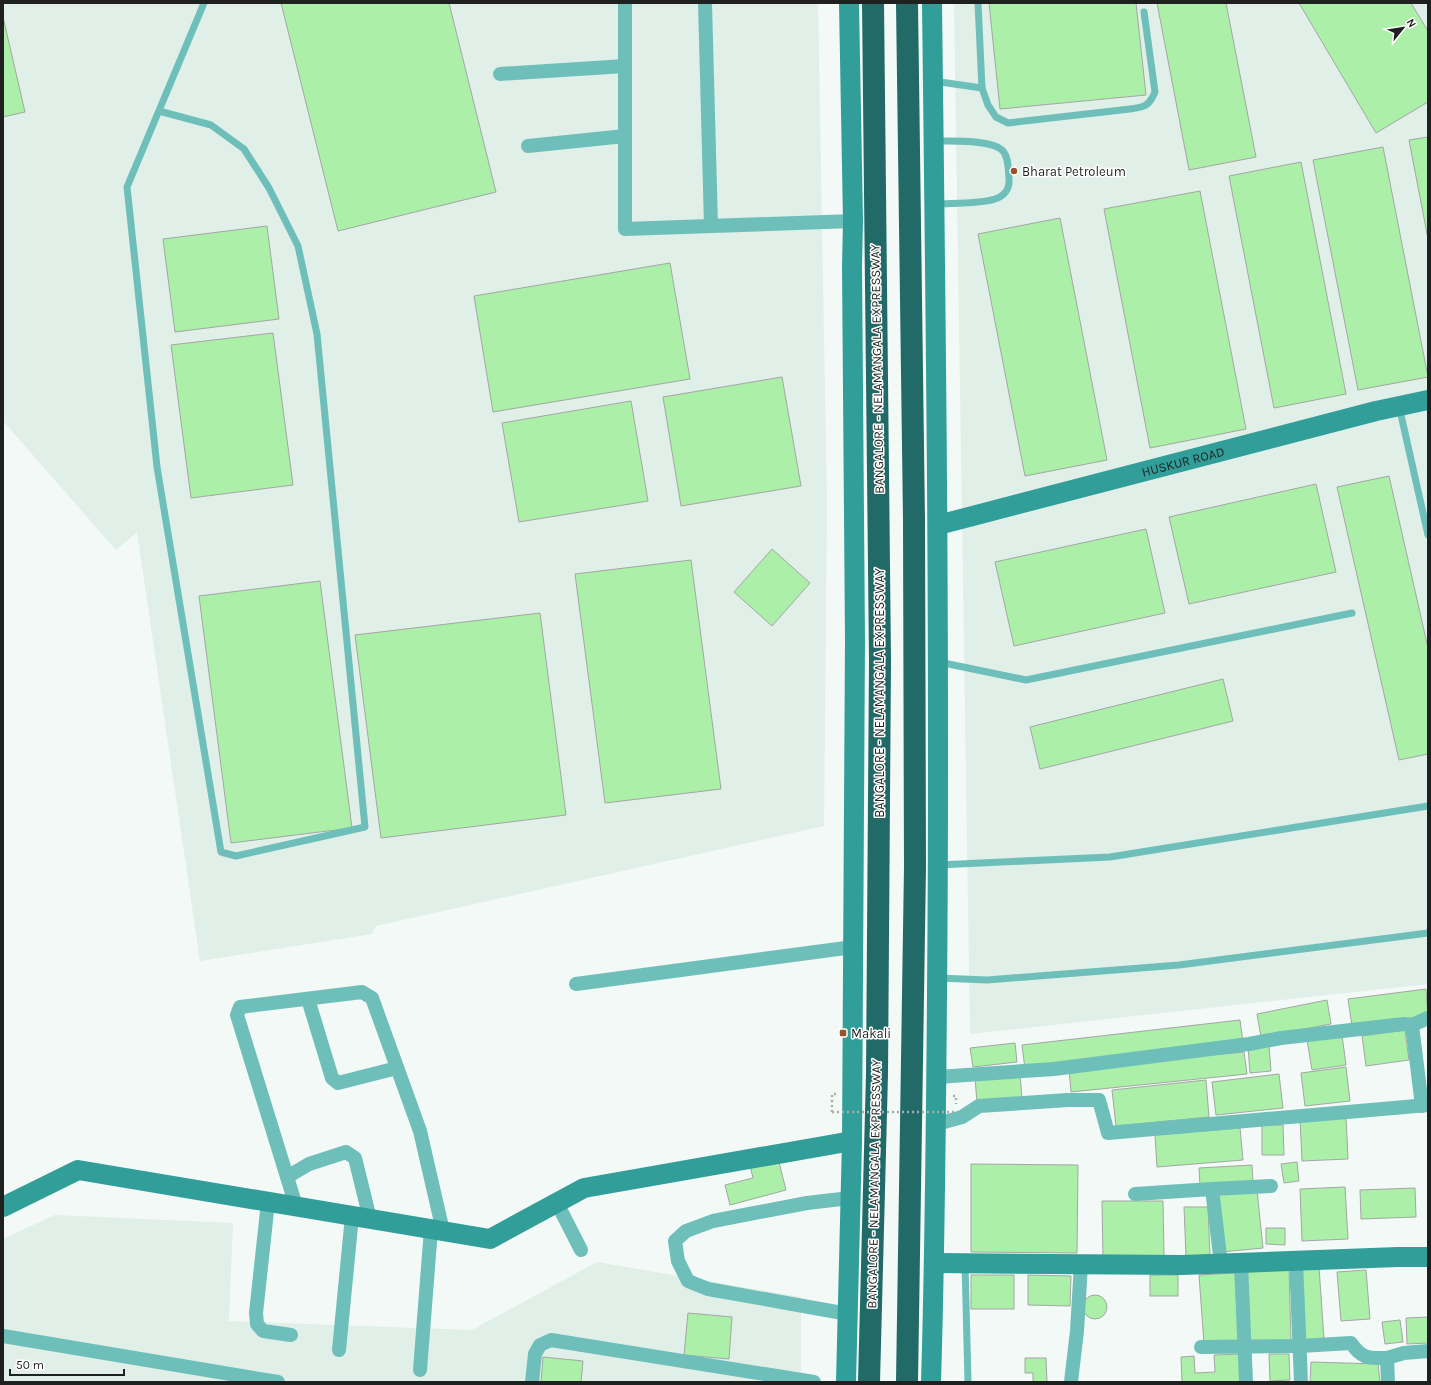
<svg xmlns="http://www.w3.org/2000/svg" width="1431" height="1385" viewBox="0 0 1431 1385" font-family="Karla,sans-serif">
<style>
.built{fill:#e1efe9}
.building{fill:#abefa8;stroke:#a3a7a3}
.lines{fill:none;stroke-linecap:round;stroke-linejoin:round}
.path{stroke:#a9aeac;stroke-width:2.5;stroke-dasharray:2 3;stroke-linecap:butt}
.lane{stroke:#6ebfba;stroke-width:7}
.street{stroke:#6ebfba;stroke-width:14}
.secondary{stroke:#319e99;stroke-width:20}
.highway{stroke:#216a67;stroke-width:22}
.path-bridge{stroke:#a9aeac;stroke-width:2.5;stroke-dasharray:2 3;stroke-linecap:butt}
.poi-dot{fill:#99532a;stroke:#fff;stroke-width:1.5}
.labels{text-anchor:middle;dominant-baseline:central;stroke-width:3;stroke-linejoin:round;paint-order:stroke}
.poi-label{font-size:13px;fill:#1f2120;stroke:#fff;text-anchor:start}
.street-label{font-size:13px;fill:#1f2120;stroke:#fff}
</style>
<rect width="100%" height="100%" fill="#f2f9f6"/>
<g class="built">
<path d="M3 3H818L827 504 824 826 376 926 372 934 200 961 137 532 116 550 3 421Z"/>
<path d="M954 3H1428V984L970 1034Z"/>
<path d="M55 1215 233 1223 229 1321 472 1330 597 1262 801 1297V1382H3V1239Z"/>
</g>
<g class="building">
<path d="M281 3H449L496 192 338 231Z"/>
<path d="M989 3H1136L1146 95 1000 109Z"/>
<path d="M1157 3H1226L1256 157 1189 170Z"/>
<path d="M1299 3H1411L1428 31V102L1376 133Z"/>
<path d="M3 17 25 112 3 117Z"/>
<path d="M1428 137V239L1409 140Z"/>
<path d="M1383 147 1428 377 1358 390 1313 160Z"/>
<path d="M1301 162 1346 394 1274 408 1229 176Z"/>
<path d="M1200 191 1246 429 1150 448 1104 209Z"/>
<path d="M1060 218 1107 460 1025 476 978 234Z"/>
<path d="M267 226 279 319 175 332 163 239Z"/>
<path d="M670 263 690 379 493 412 474 296Z"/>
<path d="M273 333 293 485 191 498 171 345Z"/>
<path d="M782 377 801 486 681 506 663 397Z"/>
<path d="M631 401 648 501 519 522 502 423Z"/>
<path d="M1389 476 1428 648V754L1399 760 1337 487Z"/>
<path d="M1316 484 1336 572 1189 604 1169 517Z"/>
<path d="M1146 529 1165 613 1014 646 995 562Z"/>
<path d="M772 549 810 583 772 626 734 592Z"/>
<path d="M691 560 721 789 605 803 575 574Z"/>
<path d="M320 581 352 828 231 843 199 596Z"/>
<path d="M540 613 566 815 381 838 355 635Z"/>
<path d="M1223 679 1233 721 1040 769 1030 727Z"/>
<path d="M1426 989 1428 1016 1352 1026 1348 999Z"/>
<path d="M1327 1000 1331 1024 1261 1037 1257 1014Z"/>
<path d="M1240 1020 1243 1043 1025 1069 1022 1045Z"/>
<path d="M1405 1030 1409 1060 1366 1066 1362 1036Z"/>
<path d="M1342 1035 1346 1065 1312 1070 1307 1040Z"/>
<path d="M1015 1043 1017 1062 973 1067 970 1048Z"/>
<path d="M1269 1045 1271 1071 1250 1073 1248 1047Z"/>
<path d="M1244 1052 1247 1074 1071 1092 1069 1069Z"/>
<path d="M1346 1067 1350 1101 1305 1106 1301 1073Z"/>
<path d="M1020 1074 1022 1099 977 1103 975 1078Z"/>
<path d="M1279 1074 1283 1108 1216 1115 1212 1082Z"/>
<path d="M1206 1080 1209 1117 1116 1126 1112 1090Z"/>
<path d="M1346 1117 1348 1159 1302 1161 1300 1119Z"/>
<path d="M1262 1125H1283L1284 1155H1262Z"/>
<path d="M1240 1128 1243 1160 1157 1167 1155 1135Z"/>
<path d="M778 1158 786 1190 730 1205 725 1185 753 1178 750 1166Z"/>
<path d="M1297 1162 1299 1181 1284 1183 1281 1164Z"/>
<path d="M971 1164 1078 1165 1077 1253 971 1252Z"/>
<path d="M1252 1165 1253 1182 1200 1186 1199 1168Z"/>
<path d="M1345 1187 1348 1239 1302 1241 1300 1189Z"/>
<path d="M1415 1188 1416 1217 1361 1219 1360 1190Z"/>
<path d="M1257 1190 1263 1248 1222 1252 1216 1193Z"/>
<path d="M1102 1201H1163L1164 1256 1103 1257Z"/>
<path d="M1184 1207H1208L1210 1255 1186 1256Z"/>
<path d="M1266 1228H1285V1245L1266 1244Z"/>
<path d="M1319 1267 1324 1339 1302 1341 1297 1269Z"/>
<path d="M1289 1270 1291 1341 1249 1342 1247 1272Z"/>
<path d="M1366 1270 1370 1319 1341 1321 1337 1272Z"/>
<path d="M1235 1273 1239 1342 1204 1344 1199 1275Z"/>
<rect x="971" y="1275" width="43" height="34"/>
<path d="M1028 1275 1071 1276 1070 1306 1028 1305Z"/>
<rect x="1150" y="1275" width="28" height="21"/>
<circle cx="1095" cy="1307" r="12"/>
<path d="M688 1313 732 1317 729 1359 684 1355Z"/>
<path d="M1428 1317V1343L1407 1344 1406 1318Z"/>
<path d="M1400 1320 1403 1342 1385 1344 1382 1322Z"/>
<path d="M1240 1354 1242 1382H1182L1181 1357 1194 1356 1195 1373 1215 1372 1214 1355Z"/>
<path d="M1269 1354H1289L1290 1380 1270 1381Z"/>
<path d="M543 1357 583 1361 581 1382H541Z"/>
<path d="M1025 1358H1046L1047 1382H1033V1373H1025Z"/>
<path d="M1311 1362 1378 1364 1380 1382H1310Z"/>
</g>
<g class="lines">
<g class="path">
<path d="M953 1096H956V1104"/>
<path d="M832 1112V1094H836"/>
</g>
<g class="lane">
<path d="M978 3 982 88 988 105 996 117 1008 123 1130 109C1145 107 1149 106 1155 92L1144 12"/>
<path d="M933 81 982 88"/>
<path d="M159 111 211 125 244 149 269 188 298 246 317 334 365 827 236 856 221 852 157 467 127 187 204 3"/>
<path d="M934 141C950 141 993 139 1003 151 1009 158 1008 170 1009 178 1010 188 1005 196 995 199 981 204 952 203 936 204"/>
<path d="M1399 406 1428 535"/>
<path d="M939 662 1026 680 1352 613"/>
<path d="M938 865 1110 857 1428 806"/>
<path d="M938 978 987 980 1179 965 1428 933"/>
<path d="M965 1264 968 1382"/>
</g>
<g class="street">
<path d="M625 3V229L853 221"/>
<path d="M705 3 711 226"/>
<path d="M500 74 625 66"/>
<path d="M528 146 625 136"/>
<path d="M576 984 853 947"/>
<path d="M308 999 332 1078 338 1083 397 1068"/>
<path d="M937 1077 1054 1069 1249 1044 1281 1038 1404 1024 1412 1025"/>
<path d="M1422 1106 1412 1025 1428 1018"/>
<path d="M937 1124 962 1117 979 1106 1068 1100H1099L1108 1133 1428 1105"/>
<path d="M287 1177 309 1164 346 1152 355 1158 370 1219"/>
<path d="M1212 1189 1271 1186"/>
<path d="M1135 1194 1212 1189 1221 1264"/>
<path d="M268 1202 256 1313 257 1324 263 1331 291 1335"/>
<path d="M557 1203 581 1250"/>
<path d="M296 1206 237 1015 240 1007 362 992 372 998 420 1131 443 1231"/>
<path d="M1296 1261 1301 1382"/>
<path d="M1241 1263 1246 1382"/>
<path d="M848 1314 708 1289 688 1281 678 1261 675 1241 686 1231 713 1221 807 1203 850 1198"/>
<path d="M3 1336 278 1382"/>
<path d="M1201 1347 1300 1346 1351 1343C1363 1360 1369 1358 1387 1358"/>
<path d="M339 1350 352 1216"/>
<path d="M420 1370 431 1229"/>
<path d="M532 1382 535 1354 540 1345 551 1340 814 1382"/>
<path d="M1071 1382 1077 1331 1081 1264"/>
<path d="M1388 1382 1387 1358 1404 1353 1428 1351"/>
</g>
<g class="secondary">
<path id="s1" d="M938 525 1376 411 1428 400"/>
<path d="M3 1207 78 1170 490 1239 584 1188 852 1141"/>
<path d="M935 1263 1182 1265 1398 1257H1428"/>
<path d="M846 1382 852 1141 855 640 852 266 853 221 849 3"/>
<path d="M931 1382C935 1253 936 1123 937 994 940 664 936 333 932 3"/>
</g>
<g class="highway">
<path d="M907 3 914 520 915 867 907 1382"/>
<path d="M869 1382 877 1074 880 661 873 3"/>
</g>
<path class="path-bridge" d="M832 1112H956"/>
</g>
<g class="poi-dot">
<circle cx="1014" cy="171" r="4"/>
<rect x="839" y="1029" width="8" height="8" rx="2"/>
</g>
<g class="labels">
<g class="poi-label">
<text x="1022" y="171">Bharat Petroleum</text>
<text x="851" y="1033">Makali</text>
</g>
<g class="street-label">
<text transform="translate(877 369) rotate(-91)">BANGALORE - NELAMANGALA EXPRESSWAY</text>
<text stroke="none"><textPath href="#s1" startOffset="253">HUSKUR ROAD</textPath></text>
<text transform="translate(879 693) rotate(-90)">BANGALORE - NELAMANGALA EXPRESSWAY</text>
<text transform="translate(874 1184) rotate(-89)">BANGALORE - NELAMANGALA EXPRESSWAY</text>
</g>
</g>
<rect width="1431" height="1385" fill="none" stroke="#1f2120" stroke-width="8"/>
<g transform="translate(1403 28) rotate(60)" stroke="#ffffff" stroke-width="3" paint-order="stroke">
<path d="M0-3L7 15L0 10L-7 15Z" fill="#1f2120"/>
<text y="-6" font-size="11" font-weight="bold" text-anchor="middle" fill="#1f2120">N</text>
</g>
<path d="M10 1369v6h114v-6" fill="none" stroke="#1f2120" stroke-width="2"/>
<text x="16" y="1369" font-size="12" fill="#1f2120" stroke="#ffffff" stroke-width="3" paint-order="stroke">50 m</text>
</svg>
